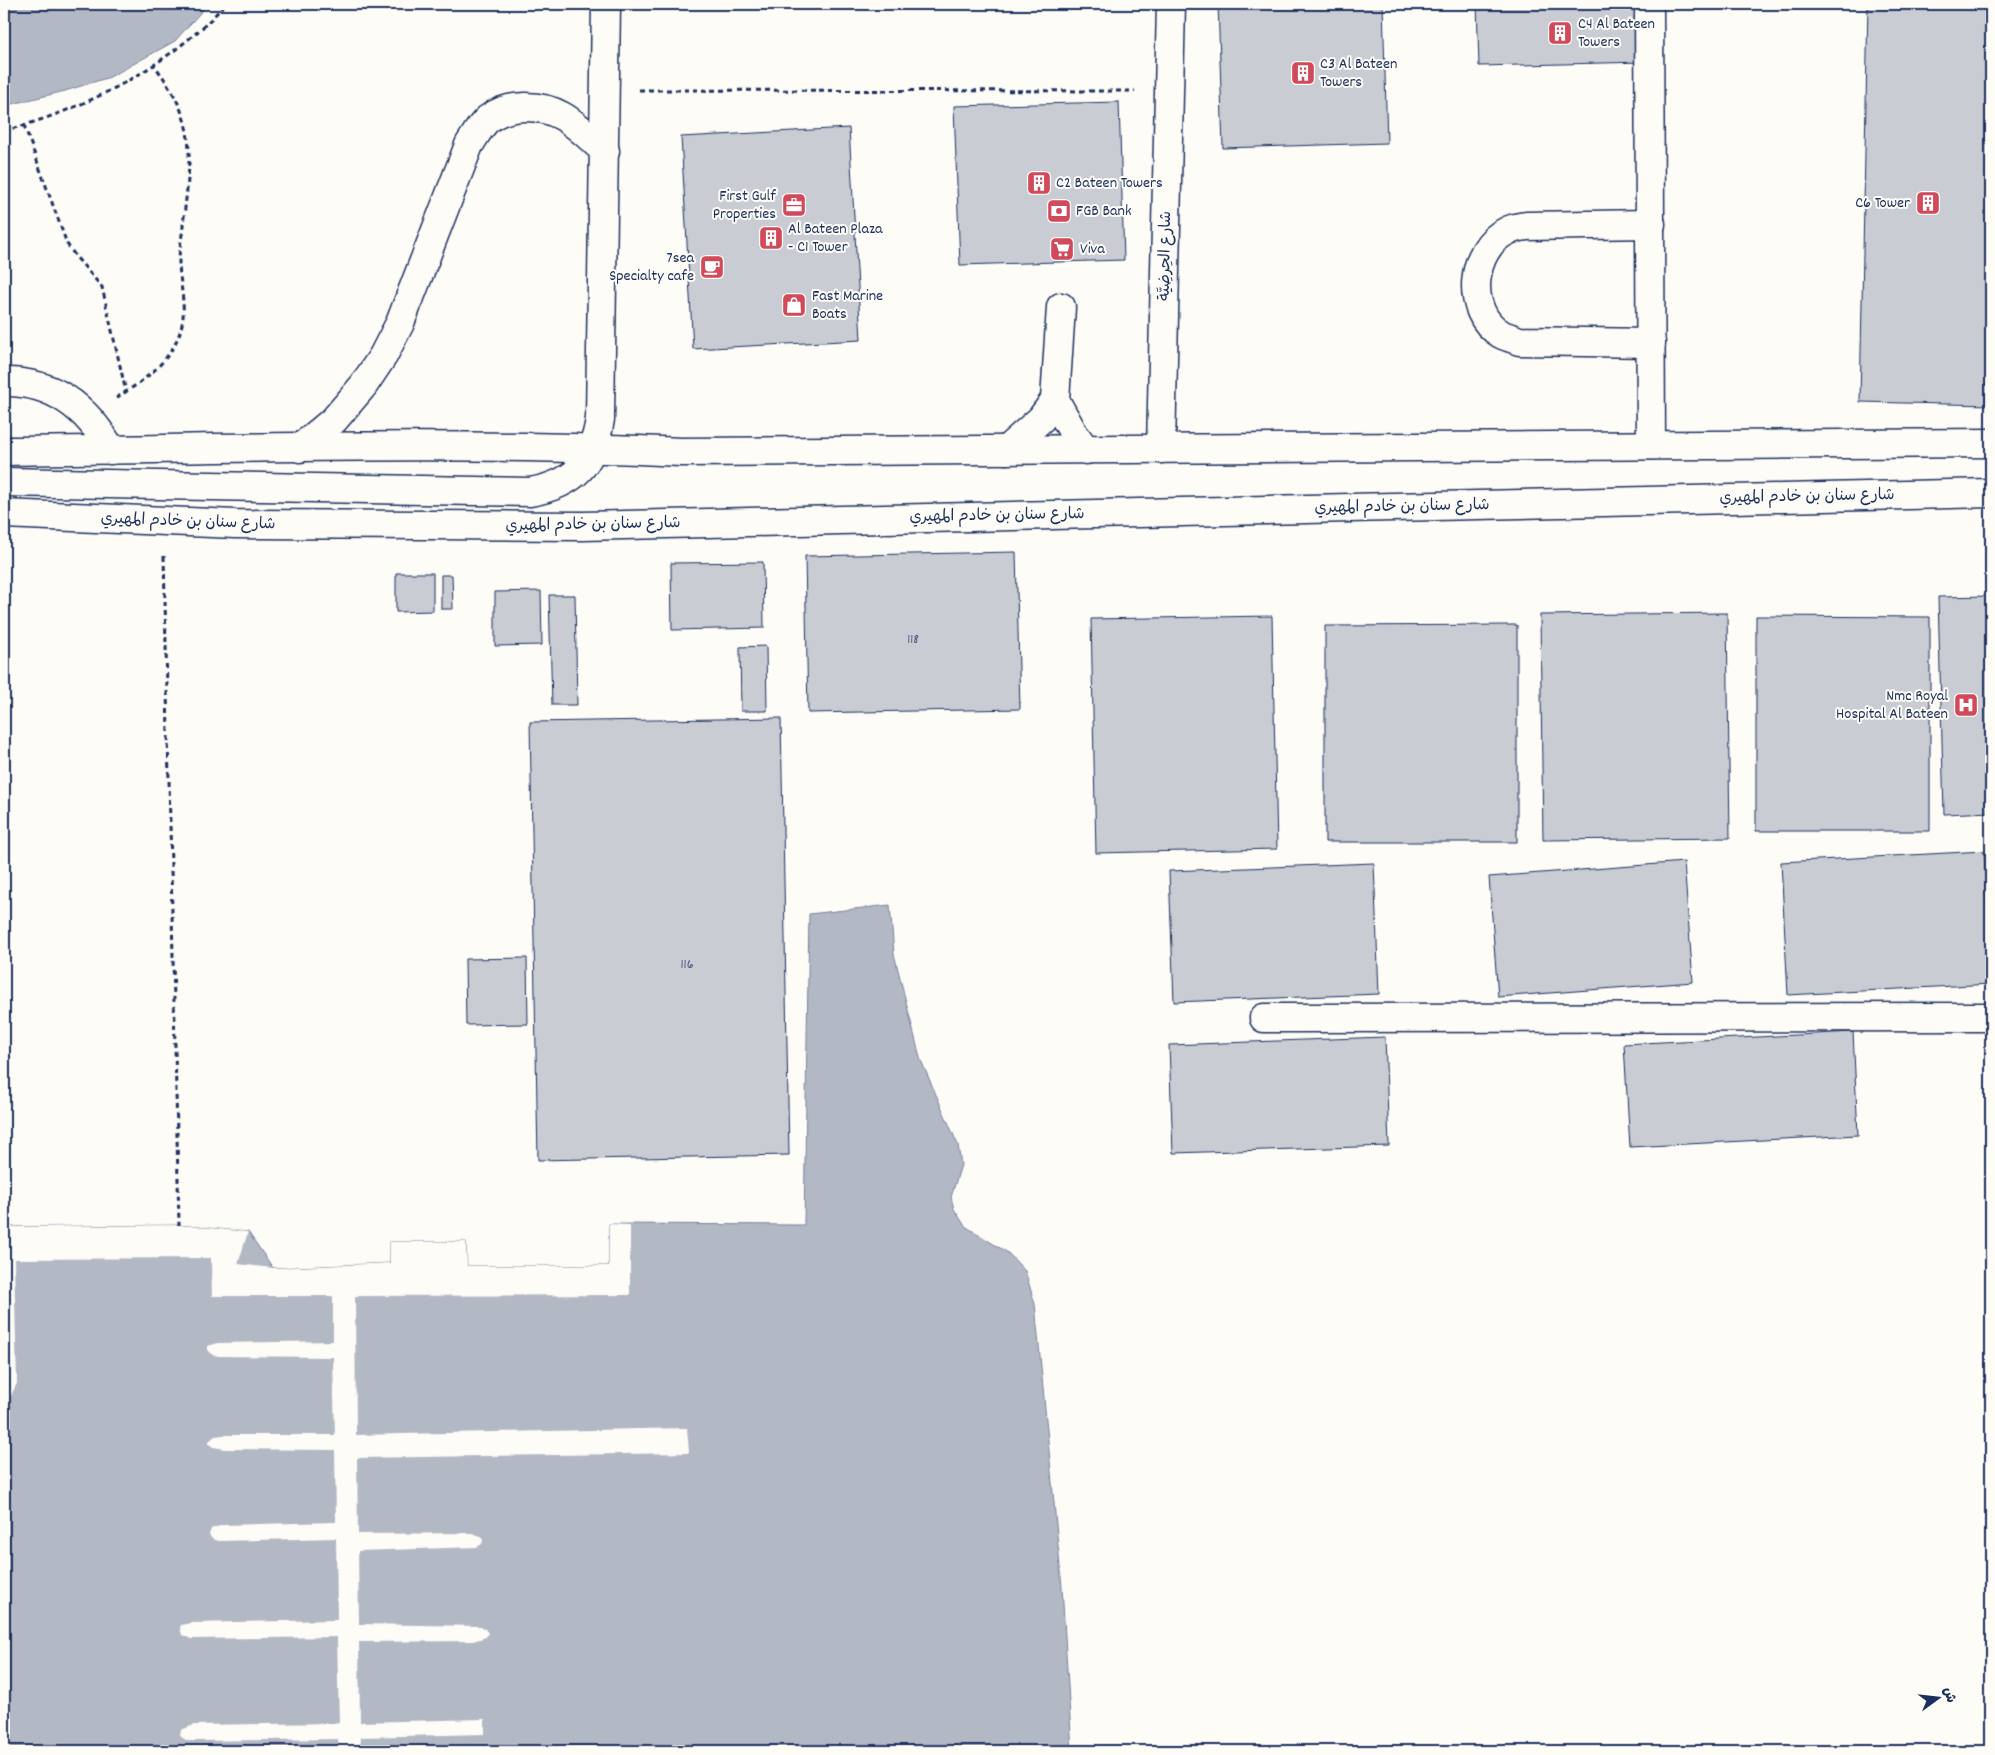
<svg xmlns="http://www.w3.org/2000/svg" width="1995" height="1755" viewBox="0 0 1995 1755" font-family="Dekko,'Playpen Sans Arabic',sans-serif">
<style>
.water{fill:#b3b8c5;stroke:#76819c}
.pier{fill:#fdfcf7}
.building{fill:#c9ccd3;stroke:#1b2f5e}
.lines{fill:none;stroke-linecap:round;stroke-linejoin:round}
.minor-casing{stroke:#1b2f5e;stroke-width:31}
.path{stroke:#1b2f5e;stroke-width:3;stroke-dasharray:5 4;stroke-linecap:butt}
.minor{stroke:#fdfcf7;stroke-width:28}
.labels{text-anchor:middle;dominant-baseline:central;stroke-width:4;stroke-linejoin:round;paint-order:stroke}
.number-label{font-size:14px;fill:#46567b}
.poi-label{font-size:16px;fill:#1b2f5e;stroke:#fdfcf7;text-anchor:start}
.street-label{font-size:16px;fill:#1b2f5e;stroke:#fdfcf7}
</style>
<rect width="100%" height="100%" fill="#fdfcf7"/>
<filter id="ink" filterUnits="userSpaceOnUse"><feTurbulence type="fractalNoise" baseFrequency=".02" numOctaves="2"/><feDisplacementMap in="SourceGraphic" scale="10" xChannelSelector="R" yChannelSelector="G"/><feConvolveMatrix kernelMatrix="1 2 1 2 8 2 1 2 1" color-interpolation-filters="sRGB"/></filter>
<g filter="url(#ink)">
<g class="water">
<path d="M4 4H208L175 41 110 77 65 91 4 106Z"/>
<path d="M890 905 894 954 920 1058 958 1145 961 1165 951 1197 954 1209 965 1226 1008 1253 1025 1271 1035 1304 1062 1587 1072 1751H4V1227L179 1225 248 1232 273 1268 390 1263V1242H466L467 1266H609V1224L804 1225 809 914Z"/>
</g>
<path class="pier" d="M609 1224 630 1225V1295L355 1296 356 1435 687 1428 689 1453 357 1458 358 1534 472 1533 481 1536 483 1540 482 1544 477 1547 358 1551 359 1624 481 1626 485 1629 488 1633 486 1637 473 1641 359 1642 360 1722 485 1719V1734L361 1737 360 1751H339L338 1739 195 1741H187L180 1736 181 1730 194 1725 339 1723 337 1637 191 1639 182 1635 180 1628 181 1625 191 1623 337 1620 336 1538 218 1541 212 1539 209 1535 211 1529 223 1525 336 1522 335 1450 226 1449 213 1447 209 1444V1441L215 1436 223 1435H335L333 1357 219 1356 213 1355 208 1350V1346L218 1343 333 1341V1296H212L211 1258 14 1259 17 1383 4 1410V1227L179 1225 248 1232 238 1264 273 1268 390 1263V1242H466L467 1266H609Z"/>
<g class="building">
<path d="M1218 4H1383L1387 143 1223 148Z"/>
<path d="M1477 4H1642L1644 62 1479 66Z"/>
<path d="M1868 4H1991V405L1860 402Z"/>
<path d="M1119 102 1124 260 960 265 954 106Z"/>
<path d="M849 128 861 340 693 349 681 137Z"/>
<path d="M1016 552 1020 709 808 713 805 556Z"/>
<path d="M763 562 764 628 672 630 671 563Z"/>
<path d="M396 573H433V611L396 612Z"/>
<path d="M441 575H452L453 609H441Z"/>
<path d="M541 591 542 645 495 646V592Z"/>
<path d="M549 595H575L577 705H552Z"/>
<path d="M1991 596V812L1944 814 1938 597Z"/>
<path d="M1727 613 1730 838 1543 840 1540 615Z"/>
<path d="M1272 616 1277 849 1096 853 1091 619Z"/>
<path d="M1756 616 1930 617V831H1756Z"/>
<path d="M1517 625V842H1325V626Z"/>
<path d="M766 646 767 711H741L740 647Z"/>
<path d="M781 718 789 1155 538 1160 530 722Z"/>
<path d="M1984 851 1991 984 1788 995 1781 862Z"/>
<path d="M1684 862 1693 982 1498 997 1489 877Z"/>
<path d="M1374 863 1379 994 1174 1002 1169 871Z"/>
<path d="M527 958 528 1024 466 1025 465 959Z"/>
<path d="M1853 1032 1858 1135 1630 1147 1624 1044Z"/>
<path d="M1385 1037 1389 1146 1173 1153 1169 1045Z"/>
</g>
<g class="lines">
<defs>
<g id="minor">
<path d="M1649 4 1651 445"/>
<path d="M1651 224 1526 226C1520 227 1512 228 1507 231 1470 248 1464 313 1501 334 1506 337 1513 338 1519 341L1651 343"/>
<path d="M1061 307 1055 400 1074 434 1086 450"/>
<path d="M4 382C54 381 88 409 111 450"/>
<path d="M300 448 334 420 363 386 383 356 400 323 469 145C475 136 480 126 488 119 509 103 540 104 562 116 578 125 591 139 605 151"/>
<path d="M1161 449 1171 4"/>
<path d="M1006 450 1041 419 1055 400"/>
<path d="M4 451C229 449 456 441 681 452L1991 443"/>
<path d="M4 482 530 492C575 484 593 464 600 419L606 4"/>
<path d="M4 514 235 524 583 526 1991 493"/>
<path d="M1264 1018 1991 1017"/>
</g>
</defs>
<use href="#minor" class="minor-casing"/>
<g class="path">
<path d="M469 4H505"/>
<path d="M978 4 1135 5"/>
<path d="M639 90 1135 91"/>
<path d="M24 125 67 244 76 257 102 287 126 392"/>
<path d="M4 131C74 112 140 81 196 33 206 25 216 14 225 4"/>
<path d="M116 398C143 381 169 364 180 332 188 308 179 284 179 260 179 249 182 238 183 226 190 158 200 124 154 65"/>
<path d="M164 556 179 1225"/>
</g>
<use href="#minor" class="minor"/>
</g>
</g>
<defs>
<symbol id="building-square" viewBox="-11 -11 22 22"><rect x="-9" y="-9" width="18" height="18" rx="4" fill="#d1495b" stroke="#fdfcf7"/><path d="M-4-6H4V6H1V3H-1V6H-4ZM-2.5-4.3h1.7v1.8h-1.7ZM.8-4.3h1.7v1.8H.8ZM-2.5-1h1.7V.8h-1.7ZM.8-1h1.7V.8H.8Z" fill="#fff"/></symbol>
<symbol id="office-square" viewBox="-11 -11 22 22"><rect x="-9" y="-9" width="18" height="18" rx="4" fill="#d1495b" stroke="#fdfcf7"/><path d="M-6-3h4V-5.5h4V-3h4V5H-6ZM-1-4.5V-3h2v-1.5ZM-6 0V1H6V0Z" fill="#fff"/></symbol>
<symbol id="bank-square" viewBox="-11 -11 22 22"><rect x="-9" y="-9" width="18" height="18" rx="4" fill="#d1495b" stroke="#fdfcf7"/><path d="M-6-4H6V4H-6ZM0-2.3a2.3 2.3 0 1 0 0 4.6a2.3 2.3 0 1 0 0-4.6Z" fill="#fff"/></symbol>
<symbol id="supermarket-square" viewBox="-11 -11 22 22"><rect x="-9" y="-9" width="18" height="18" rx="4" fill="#d1495b" stroke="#fdfcf7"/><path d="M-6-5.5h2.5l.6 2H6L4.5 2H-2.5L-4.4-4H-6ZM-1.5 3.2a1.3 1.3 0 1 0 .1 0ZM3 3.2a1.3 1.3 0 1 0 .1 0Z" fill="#fff"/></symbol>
<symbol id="cafe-square" viewBox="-11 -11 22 22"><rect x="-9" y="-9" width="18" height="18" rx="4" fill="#d1495b" stroke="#fdfcf7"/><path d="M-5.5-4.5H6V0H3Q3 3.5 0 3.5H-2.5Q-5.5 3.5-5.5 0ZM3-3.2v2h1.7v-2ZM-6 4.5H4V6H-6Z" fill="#fff"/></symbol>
<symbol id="shop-square" viewBox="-11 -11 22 22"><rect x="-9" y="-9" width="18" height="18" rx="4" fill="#d1495b" stroke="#fdfcf7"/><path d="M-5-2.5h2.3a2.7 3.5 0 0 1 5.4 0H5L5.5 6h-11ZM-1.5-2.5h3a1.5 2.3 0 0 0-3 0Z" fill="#fff"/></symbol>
<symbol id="hospital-square" viewBox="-11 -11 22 22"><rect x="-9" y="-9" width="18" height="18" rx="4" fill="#d1495b" stroke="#fdfcf7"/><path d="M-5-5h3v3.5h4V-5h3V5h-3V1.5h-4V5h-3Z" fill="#fff"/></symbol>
</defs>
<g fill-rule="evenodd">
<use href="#building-square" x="1546" y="19" width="28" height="28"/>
<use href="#building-square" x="1289" y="59" width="28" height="28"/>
<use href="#building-square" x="1025" y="169" width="28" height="28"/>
<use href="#building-square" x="1914" y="189" width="28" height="28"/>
<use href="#office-square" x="780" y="191" width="28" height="28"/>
<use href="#bank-square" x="1045" y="197" width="28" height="28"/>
<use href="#building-square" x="757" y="224" width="28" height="28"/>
<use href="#supermarket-square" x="1048" y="235" width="28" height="28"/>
<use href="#cafe-square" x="698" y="253" width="28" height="28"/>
<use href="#shop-square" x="780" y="291" width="28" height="28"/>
<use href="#hospital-square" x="1952" y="691" width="28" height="28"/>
</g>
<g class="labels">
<g class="number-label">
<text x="913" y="640">118</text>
<text x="687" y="965">116</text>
</g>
<g class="poi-label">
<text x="1578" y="24">C4 Al Bateen<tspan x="1578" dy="18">Towers</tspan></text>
<text x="1320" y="64">C3 Al Bateen<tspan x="1320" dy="18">Towers</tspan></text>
<text x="1056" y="183">C2 Bateen Towers</text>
<text x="776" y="196" text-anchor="end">First Gulf<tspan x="776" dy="18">Properties</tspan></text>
<text x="1910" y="203" text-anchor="end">C6 Tower</text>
<text x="1076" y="211">FGB Bank</text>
<text x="788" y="229">Al Bateen Plaza<tspan x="788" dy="18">- C1 Tower</tspan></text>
<text x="1080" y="249">Viva</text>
<text x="694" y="258" text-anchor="end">7sea<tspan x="694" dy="18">Specialty cafe</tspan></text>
<text x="812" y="296">Fast Marine<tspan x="812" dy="18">Boats</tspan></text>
<text x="1948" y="696" text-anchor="end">Nmc Royal<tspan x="1948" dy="18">Hospital Al Bateen</tspan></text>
</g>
<g class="street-label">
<text transform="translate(1166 256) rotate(-89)">شارع الحِرضِيَّة</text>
<text transform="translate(1807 497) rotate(-1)">شارع سنان بن خادم المهيري</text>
<text transform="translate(1402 507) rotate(-1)">شارع سنان بن خادم المهيري</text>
<text transform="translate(997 516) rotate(-1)">شارع سنان بن خادم المهيري</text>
<text transform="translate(188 522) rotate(2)">شارع سنان بن خادم المهيري</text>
<text transform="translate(593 525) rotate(-1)">شارع سنان بن خادم المهيري</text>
</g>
</g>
<rect width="1995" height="1755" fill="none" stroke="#fdfcf7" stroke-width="20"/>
<rect x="10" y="10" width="1975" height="1735" fill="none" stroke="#1b2f5e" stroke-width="2" filter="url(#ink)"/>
<g transform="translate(1938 1698) rotate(75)" stroke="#fdfcf7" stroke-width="4" paint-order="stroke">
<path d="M0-4L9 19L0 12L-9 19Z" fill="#1b2f5e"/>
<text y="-8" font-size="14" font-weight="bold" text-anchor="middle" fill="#1b2f5e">ش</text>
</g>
</svg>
